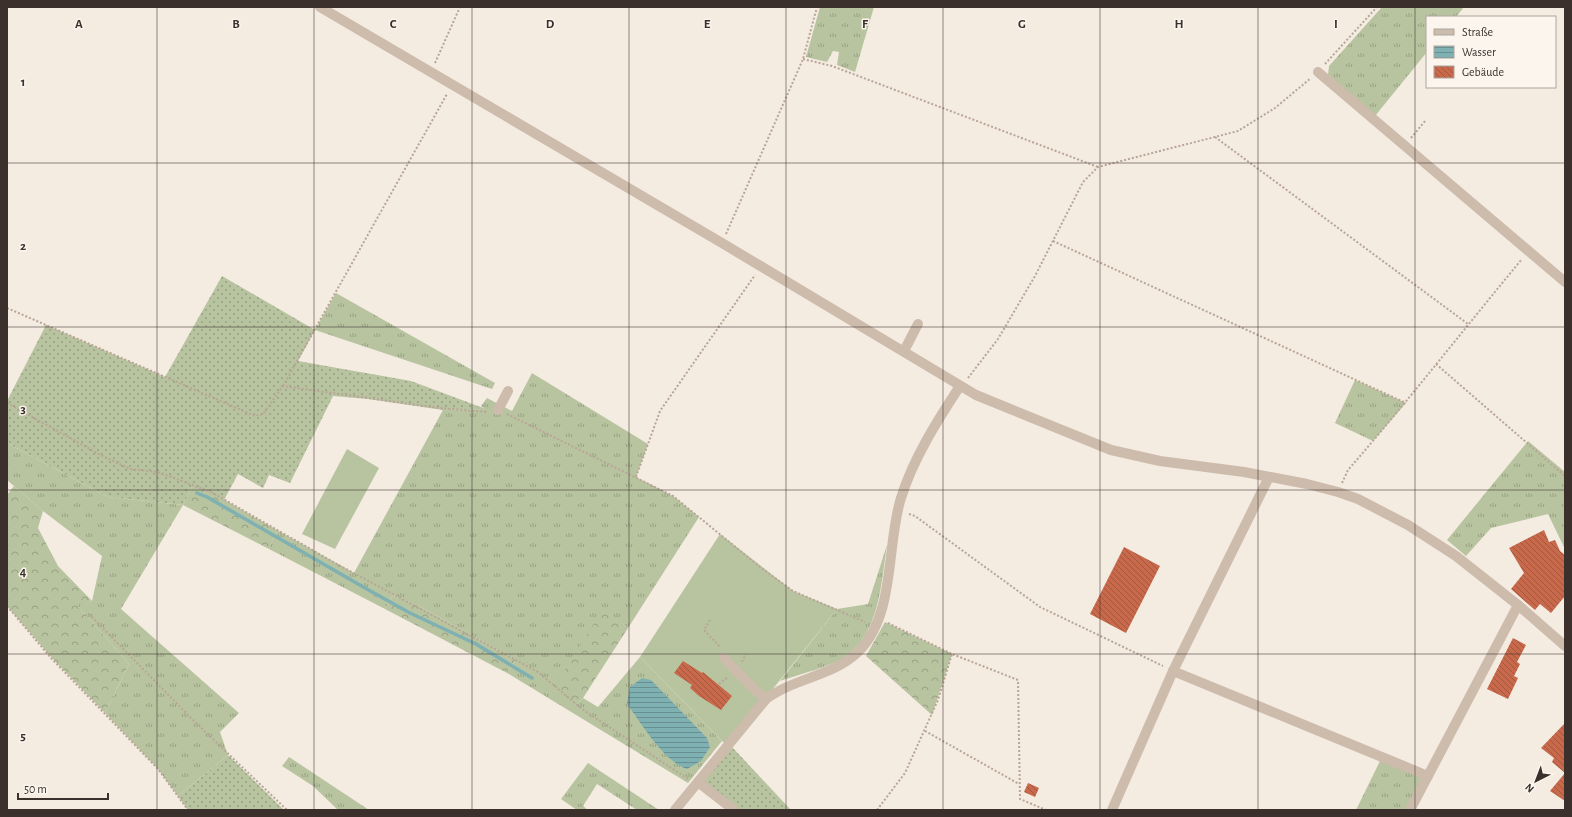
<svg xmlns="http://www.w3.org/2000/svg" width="1572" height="817" viewBox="0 0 1572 817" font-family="'Alegreya Sans',sans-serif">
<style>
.grass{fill:url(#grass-tufts)}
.forest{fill:url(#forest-crowns)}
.garden{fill:url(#garden-dots)}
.pitch{fill:#b8c4a0}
.water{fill:url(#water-rules)}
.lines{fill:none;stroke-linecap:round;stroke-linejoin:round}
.stream{stroke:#7fb0b2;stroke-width:3.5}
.building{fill:url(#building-back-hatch)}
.path{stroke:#b9a596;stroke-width:2;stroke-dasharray:2 2;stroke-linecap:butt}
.minor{stroke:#cdbbac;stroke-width:10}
.grid{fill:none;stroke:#3b302b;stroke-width:1;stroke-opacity:0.55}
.grid-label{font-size:13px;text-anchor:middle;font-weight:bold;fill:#3b302b;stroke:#fbf5ee;stroke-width:3;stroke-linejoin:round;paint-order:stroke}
</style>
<defs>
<pattern id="grass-tufts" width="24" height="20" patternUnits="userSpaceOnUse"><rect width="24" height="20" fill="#b8c4a0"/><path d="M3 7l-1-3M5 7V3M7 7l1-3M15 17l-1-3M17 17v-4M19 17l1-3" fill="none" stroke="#97a083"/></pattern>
<pattern id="forest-crowns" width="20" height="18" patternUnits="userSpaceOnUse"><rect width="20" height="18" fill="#b8c4a0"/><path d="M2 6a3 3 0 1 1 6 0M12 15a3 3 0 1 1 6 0" fill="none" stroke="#97a083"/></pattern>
<pattern id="garden-dots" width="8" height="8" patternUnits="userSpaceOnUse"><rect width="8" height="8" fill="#b8c4a0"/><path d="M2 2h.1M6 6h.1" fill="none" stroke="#97a083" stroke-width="1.8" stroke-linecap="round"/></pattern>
<pattern id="water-rules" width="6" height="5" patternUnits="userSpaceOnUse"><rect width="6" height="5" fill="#7fb0b2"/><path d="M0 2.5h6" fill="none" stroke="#699091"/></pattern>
<pattern id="building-back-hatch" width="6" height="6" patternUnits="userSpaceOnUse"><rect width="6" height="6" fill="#c8694b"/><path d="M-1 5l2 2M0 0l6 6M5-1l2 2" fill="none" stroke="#a4573f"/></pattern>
</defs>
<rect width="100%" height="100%" fill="#f4ebe1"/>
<g class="grass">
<path d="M820 7H874L855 72 837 65 839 52 833 51 827 62 806 57Z"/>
<path d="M1382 7H1464L1456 17H1427V52L1375 116 1328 75 1329 66Z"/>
<path d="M336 293 495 383 492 389 315 330Z"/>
<path d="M532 373 648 444 636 477 673 496 699 517 628 628 603 610 577 704 583 698 598 707 640 657 722 741 688 783 507 673 516 660 419 606 393 595 385 609 269 549 277 530 354 573 443 410 485 409 481 406 487 398 512 411Z"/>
<path d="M1355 380 1406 403 1373 441 1335 423Z"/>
<path d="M1528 441 1565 472V545L1564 547 1548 514 1491 528 1466 556 1447 540Z"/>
<path d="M7 443 108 497 183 505 121 609 239 713 220 732 228 755 178 796 158 769 105 713 129 664 76 604 92 601 102 556 43 511 7 480Z"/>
<path d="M887 545C881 583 880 635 843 658 829 667 797 675 780 681L837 609 868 604Z"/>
<path d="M289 757 369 810H338L313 786 282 766Z"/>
<path d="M1381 759 1422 777 1405 810H1356Z"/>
<path d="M588 763 659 810H637L597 784 583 806 588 810H577L561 799Z"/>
</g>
<g class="forest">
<path d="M193 485 211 492 277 530 269 549 183 505Z"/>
<path d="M14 486 43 511 38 528 58 566 92 601 77 605 129 664 105 713 52 658 7 606V495Z"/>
<path d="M393 595 419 606 516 660 507 673 385 609Z"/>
<path d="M603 609 628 628 583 698 577 704 555 686Z"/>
<path d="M885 622 952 654 932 715 866 656Z"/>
</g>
<g class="garden">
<path d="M222 276 315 330 298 361 411 381 486 409 443 410 368 399 333 396 290 483 269 475 263 488 238 474 224 500 193 485 183 505 108 497 7 443V401L46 325 165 377Z"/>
<path d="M732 747 791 810H737L702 782Z"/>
<path d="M228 755 284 810H188L178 796Z"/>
</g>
<g class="pitch">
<path d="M347 449 379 468 335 549 302 534Z"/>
<path d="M720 534 793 591 837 609 727 746 640 657Z"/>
</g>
<path class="water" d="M642 678 651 680 707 738 710 747 701 761 687 769C663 761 642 724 627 704L630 687Z"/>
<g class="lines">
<path class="stream" d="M197 493 207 497 365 588 410 613 476 644 532 678"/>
</g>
<g class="building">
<path d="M1544 530 1549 542 1555 540 1560 551 1565 555V596L1551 613 1540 604 1535 610 1511 589 1524 573 1509 548Z"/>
<path d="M1124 547 1160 566 1126 633 1090 614Z"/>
<path d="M1513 638 1526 645 1517 662 1520 664 1514 676 1518 678 1508 699 1487 689Z"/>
<path d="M683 661 702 673 703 672 732 696 721 710 699 696 690 688 692 685 674 673Z"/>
<path d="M1565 723V773L1552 762 1554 758 1541 748Z"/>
<path d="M1565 773V801L1550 791Z"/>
<path d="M1028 783 1039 788 1035 797 1024 792Z"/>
</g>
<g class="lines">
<g class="path">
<path d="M803 59 832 66 1098 167"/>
<path d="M435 63 460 7"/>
<path d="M1325 64 1377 7"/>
<path d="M1215 137 1468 324"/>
<path d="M1411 138 1425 121"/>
<path d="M726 234 803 59 817 7"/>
<path d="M1053 241 1406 403"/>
<path d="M7 308 255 416 263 414 283 386 439 408 488 412"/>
<path d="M1436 364 1565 476"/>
<path d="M968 378 998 339 1035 276 1083 182 1098 167 1238 131 1275 108 1311 78"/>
<path d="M283 386 447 94"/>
<path d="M7 403 97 453 130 469 158 472 211 492 335 563 538 672 582 709 688 779"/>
<path d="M507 414 673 496 760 567 793 591 865 622"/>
<path d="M636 477 660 411 755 275"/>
<path d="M1342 483 1348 470C1408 401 1464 329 1522 259"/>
<path d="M909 514 915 516 1040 607 1163 666"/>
<path d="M7 606 51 658 158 769 188 810"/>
<path d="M89 614 193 720 287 810"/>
<path d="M710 620 704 630 721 648"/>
<path d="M888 623 952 654 1018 680 1020 799 1046 810"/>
<path d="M742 662 746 654"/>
<path d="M719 684 728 677"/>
<path d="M925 731 1019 784"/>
<path d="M877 810 905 773 938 700 952 654"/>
</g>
<g class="minor">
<path d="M320 7 722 243 976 395 1111 450 1160 461 1244 472 1307 484 1338 492 1358 499 1408 525 1456 556 1518 605 1565 646"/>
<path d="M1318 72 1565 282"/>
<path d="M904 351 918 324"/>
<path d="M498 410 508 391"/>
<path d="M724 658 755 690 766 699"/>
<path d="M1173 671 1428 776"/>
<path d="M698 782 734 810"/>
<path d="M675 810 766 699C794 678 834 676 859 651 896 613 886 545 901 498 913 459 937 421 960 386"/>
<path d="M1112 810 1173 671 1269 477"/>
<path d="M1410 810 1518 605"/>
</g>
</g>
<path class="grid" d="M157 7V810M314 7V810M472 7V810M629 7V810M786 7V810M943 7V810M1100 7V810M1258 7V810M1415 7V810M7 163H1565M7 327H1565M7 490H1565M7 654H1565"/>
<g class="grid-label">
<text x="79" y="28">A</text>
<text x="236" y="28">B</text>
<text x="393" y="28">C</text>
<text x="550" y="28">D</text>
<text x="707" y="28">E</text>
<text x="865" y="28">F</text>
<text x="1022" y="28">G</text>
<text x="1179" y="28">H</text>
<text x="1336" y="28">I</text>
<text x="23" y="86">1</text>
<text x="23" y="250">2</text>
<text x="23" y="413">3</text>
<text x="23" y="576">4</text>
<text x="23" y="740">5</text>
</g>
<rect width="1572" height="817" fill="none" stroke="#3b302b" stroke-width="16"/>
<rect x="1426" y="16" width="130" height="72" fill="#fbf5ee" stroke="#aea6a0"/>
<rect x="1434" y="29" width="20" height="6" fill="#cdbbac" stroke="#aea6a0"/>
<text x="1462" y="36" font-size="12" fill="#3b302b">Straße</text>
<rect x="1434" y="46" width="20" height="12" fill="url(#water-rules)" stroke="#aea6a0"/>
<text x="1462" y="56" font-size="12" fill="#3b302b">Wasser</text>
<rect x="1434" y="66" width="20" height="12" fill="url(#building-back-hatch)" stroke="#aea6a0"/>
<text x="1462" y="76" font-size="12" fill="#3b302b">Gebäude</text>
<g transform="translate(1536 781) rotate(222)" stroke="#fbf5ee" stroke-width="3" paint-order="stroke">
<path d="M0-3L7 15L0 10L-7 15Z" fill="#3b302b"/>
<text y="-6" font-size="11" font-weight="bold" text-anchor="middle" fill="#3b302b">N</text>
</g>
<path d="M18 793v6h90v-6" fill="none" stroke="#3b302b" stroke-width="2"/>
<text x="24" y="793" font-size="12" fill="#3b302b" stroke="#fbf5ee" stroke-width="3" paint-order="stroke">50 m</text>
</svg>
